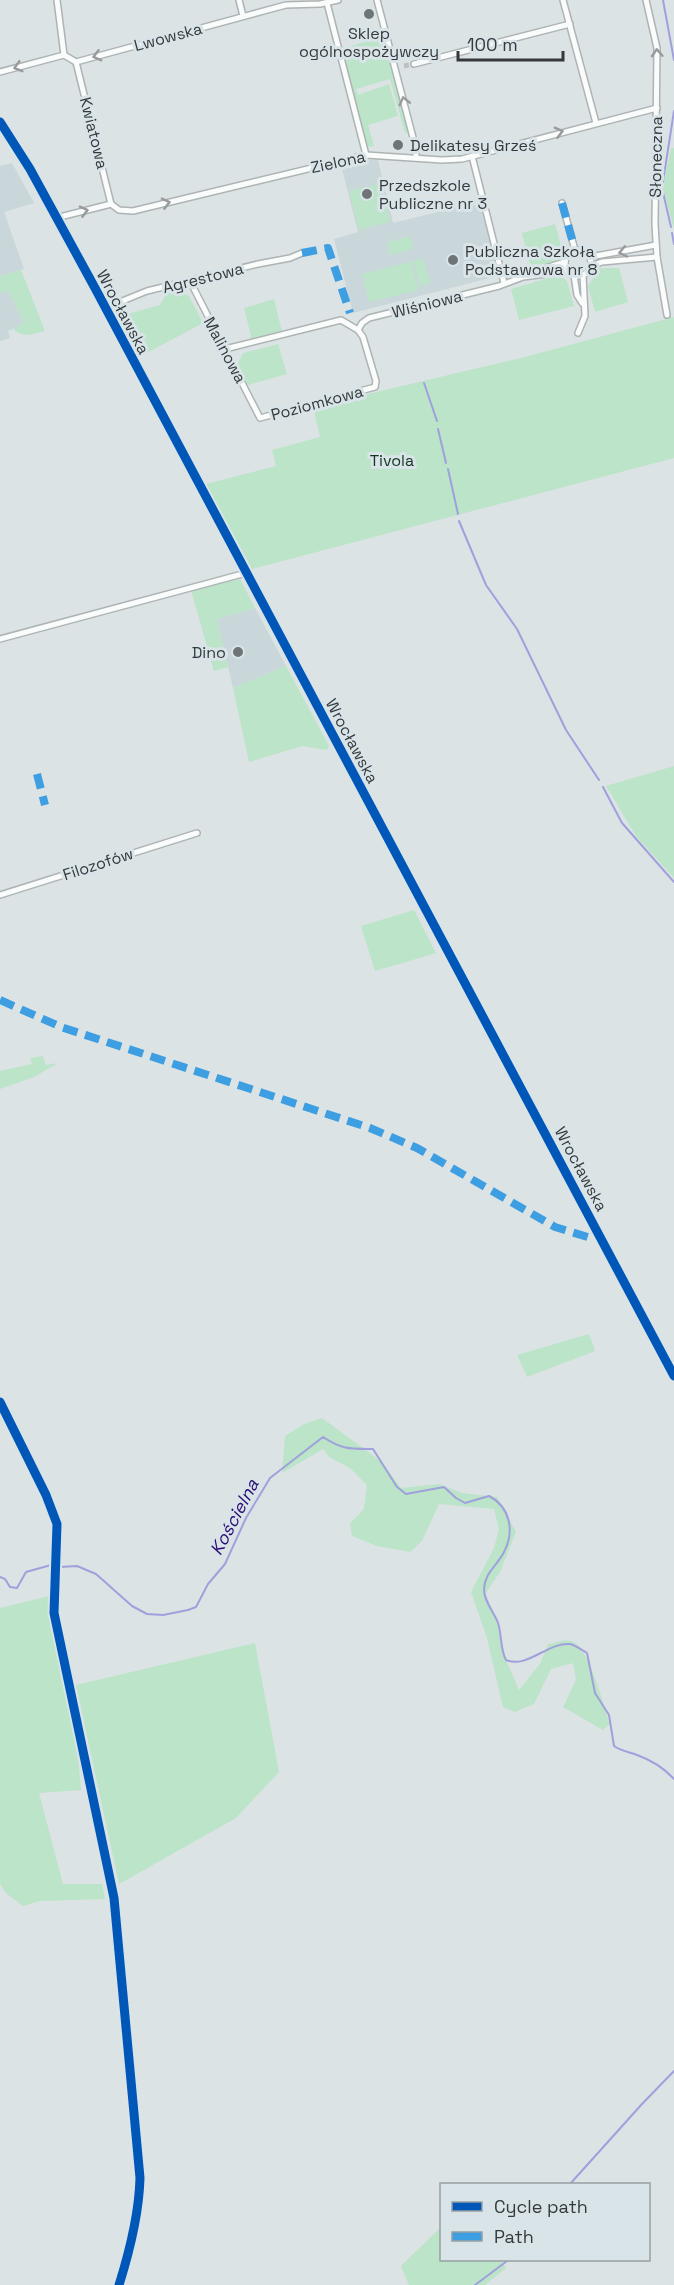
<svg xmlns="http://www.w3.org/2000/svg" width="674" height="2285" viewBox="0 0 674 2285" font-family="'Space Grotesk',sans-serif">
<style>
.built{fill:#c9d6da}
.green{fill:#bbe4c8}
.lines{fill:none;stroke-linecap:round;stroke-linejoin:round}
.stream{stroke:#a0a0dd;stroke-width:2}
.minor-tunnel{stroke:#bbc1c2;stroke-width:5;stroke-dasharray:5 2.5;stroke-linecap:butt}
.minor-casing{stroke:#aeb3b4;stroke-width:8}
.tertiary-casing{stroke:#aeb3b4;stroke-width:9}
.minor{stroke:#fafbfb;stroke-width:5}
.tertiary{stroke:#fafbfb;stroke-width:7}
.quiet{stroke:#3e9ee2;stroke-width:8;stroke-dasharray:15 8;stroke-linecap:butt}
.cycleway-casing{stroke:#d9e4e8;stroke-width:13}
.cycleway{stroke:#0057b8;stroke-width:9}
.oneway{stroke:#989a9b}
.poi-dot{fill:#6f7476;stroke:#d9e4e8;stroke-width:2}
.labels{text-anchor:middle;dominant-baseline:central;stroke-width:6;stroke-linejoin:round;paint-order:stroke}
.poi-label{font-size:16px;fill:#35393b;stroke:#d9e4e8;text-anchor:start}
.street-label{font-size:16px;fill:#35393b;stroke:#d9e4e8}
.park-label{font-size:16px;fill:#11361d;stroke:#d9e4e8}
.water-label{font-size:18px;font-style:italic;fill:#290b73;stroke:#d9e4e8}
</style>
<rect width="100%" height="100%" fill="#dce3e4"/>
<g class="built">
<path d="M366 160H378L393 223 479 202 497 270 494 277 353 313 334 239 358 232 341 165Z"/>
<path d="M12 163 34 203 4 212 24 269 0 276V166Z"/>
<path d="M8 290 24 323 8 331 10 338 0 341V294Z"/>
<path d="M255 608 286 666 233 688 217 619Z"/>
</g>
<g class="green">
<path d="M383 36 395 71 410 132 405 133 390 79 356 89 358 95 389 84 398 116 368 125 374 146 368 147 339 50Z"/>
<path d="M671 148H674V229L663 188Z"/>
<path d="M377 184 379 195 383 194 390 222 359 230 349 191Z"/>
<path d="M555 224 562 249 556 261 531 268 522 233Z"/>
<path d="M410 236 414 249 390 255 387 242Z"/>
<path d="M423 258 430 283 420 286 413 261Z"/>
<path d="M411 262 419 290 369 302 362 274Z"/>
<path d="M600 268H619L628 302 595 312 588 286Z"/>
<path d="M21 270 45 331C33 334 22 339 13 328L24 323 8 290 0 294V276Z"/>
<path d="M559 275 567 281 574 306 519 320 511 289Z"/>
<path d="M177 290 189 296 203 323 145 354 124 315 160 305 167 293Z"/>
<path d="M274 299 282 332 252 340 244 308Z"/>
<path d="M674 317V458L252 569 206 484 276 466 272 450 320 437 313 407 521 358Z"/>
<path d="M278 344 287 374 248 385 237 365 243 353Z"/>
<path d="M240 579 255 608 217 619 228 667 214 671 191 590Z"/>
<path d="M286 666 329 746 327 750 302 746 249 762 233 688Z"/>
<path d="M674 766V878L636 836 606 786Z"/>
<path d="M414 910 436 953 375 971 361 926Z"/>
<path d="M43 1056 46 1065 58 1063 34 1077 0 1089V1071L32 1064 30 1058Z"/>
<path d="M589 1334 595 1351 527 1377 517 1355Z"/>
<path d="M322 1418 382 1462 401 1488 439 1484 462 1493 497 1497 516 1532 500 1572 485 1594 496 1617 504 1655 519 1690 540 1664 548 1644C554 1643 565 1639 571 1641 589 1645 604 1708 610 1724L603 1730 563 1707 576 1680 573 1663 551 1669 534 1704 515 1712 503 1707 487 1638 471 1592 494 1548 499 1529 494 1509 439 1504 422 1541 410 1552 377 1546 352 1536 350 1523 364 1509 367 1485 350 1468 329 1457 323 1449 282 1473 285 1436 304 1424Z"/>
<path d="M53 1595 54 1613 79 1767 81 1790 39 1793 63 1884H102L105 1899 40 1901 23 1906 6 1893 0 1884V1608Z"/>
<path d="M255 1643 279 1772 236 1818 119 1884 76 1685Z"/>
<path d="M441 2227 442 2260H500L506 2268 485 2285H409L401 2266Z"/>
</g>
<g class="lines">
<g class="stream">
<path d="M663 0 674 60"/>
<path d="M671 227 662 188 674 111"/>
<path d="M672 233 674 244"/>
<path d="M424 383 437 421"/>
<path d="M438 429 446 463"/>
<path d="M448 469 458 514"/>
<path d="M459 521 486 585 517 629 566 730 599 780"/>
<path d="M603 787 622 823 674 882"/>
<path d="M60 1567 77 1566 96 1574 132 1606 147 1614 163 1615 188 1610 196 1607 208 1584 225 1564 246 1518 270 1478 323 1437C343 1450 350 1449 373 1449L397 1487 406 1494 444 1487 456 1498 465 1503 489 1496C510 1507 515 1531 504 1552 497 1566 485 1572 484 1589 484 1602 494 1612 498 1623 502 1635 500 1649 506 1660 527 1669 548 1642 570 1644 575 1645 582 1650 587 1653L595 1693 609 1715 614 1746C621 1751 629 1752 637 1755 651 1760 664 1768 674 1779"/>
<path d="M0 1577 5 1579 10 1587 17 1588 26 1572 51 1565"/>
<path d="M570 2184 642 2104 674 2071"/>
<path d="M475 2285 507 2261"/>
</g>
<path class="minor-tunnel" d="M404 66 414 64"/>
<defs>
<g id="minor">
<path d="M57 0 64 55"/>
<path d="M239 0 243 16"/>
<path d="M377 0 416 149V158"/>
<path d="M563 0 596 123"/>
<path d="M646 0 657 48 655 224 657 257 667 315"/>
<path d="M327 3 366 155"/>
<path d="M76 62 111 204"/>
<path d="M414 64 570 24"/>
<path d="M0 72 64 55 76 62 286 5 320 4 338 0"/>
<path d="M472 156 504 283"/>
<path d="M562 203 575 250"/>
<path d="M111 204 119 210 133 211 366 155 442 160 462 159 657 108"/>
<path d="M56 218 111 204"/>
<circle cx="578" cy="263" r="13"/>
<path d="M590 257 656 245"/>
<path d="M591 266 602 262 657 257"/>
<path d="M536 274 542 269 565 262"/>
<path d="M574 275 577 295 582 303"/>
<path d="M190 281 260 418 375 387 376 381 363 337 358 330 341 320 225 349"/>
<path d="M105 308 147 291 258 264 290 258 302 253"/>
<path d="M358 330 362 323 369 318 499 286 523 277 568 271"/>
<path d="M578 333 585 316 583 275"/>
<path d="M0 639 246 573"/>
<path d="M0 895 197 833"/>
<path d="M0 1402 46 1495 57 1524 54 1613 114 1898 140 2178C139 2215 130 2250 119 2285"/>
</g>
<path id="tertiary" d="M0 122 30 169 95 288 674 1376"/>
</defs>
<use href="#minor" class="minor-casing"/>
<use href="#tertiary" class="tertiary-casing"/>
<use href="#minor" class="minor"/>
<use href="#tertiary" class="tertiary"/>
<g class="quiet">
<path d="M562 203 575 250"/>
<path d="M302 253 328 248 350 313"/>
<path d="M37 774 45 805"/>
<path d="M0 1000 61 1027 370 1128 417 1148 555 1227 591 1238 599 1235"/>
</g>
<defs>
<g id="cycleway">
<path d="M0 122 30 169 95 288 674 1376"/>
<path d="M0 1402 46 1495 57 1524 54 1613 114 1898 140 2178C139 2215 130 2250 119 2285"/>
</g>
</defs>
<use href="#cycleway" class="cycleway-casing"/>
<use href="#cycleway" class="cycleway"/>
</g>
<defs><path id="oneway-chevron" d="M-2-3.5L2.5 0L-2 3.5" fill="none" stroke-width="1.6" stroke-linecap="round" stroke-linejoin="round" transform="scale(1.5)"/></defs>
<g class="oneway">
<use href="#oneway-chevron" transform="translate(657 53) rotate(-93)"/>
<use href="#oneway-chevron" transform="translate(97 56) rotate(165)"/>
<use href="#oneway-chevron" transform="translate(18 67) rotate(164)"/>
<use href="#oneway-chevron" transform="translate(404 101) rotate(-104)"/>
<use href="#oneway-chevron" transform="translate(559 132) rotate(-15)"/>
<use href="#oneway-chevron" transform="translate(166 203) rotate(-14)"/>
<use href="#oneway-chevron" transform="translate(84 211) rotate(-14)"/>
<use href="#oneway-chevron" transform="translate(623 252) rotate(168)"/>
</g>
<g class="poi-dot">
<circle cx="369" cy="14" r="6"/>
<circle cx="398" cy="145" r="6"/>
<circle cx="367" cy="194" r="6"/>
<circle cx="453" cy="260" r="6"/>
<circle cx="238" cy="652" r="6"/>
</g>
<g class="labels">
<g class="poi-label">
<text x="369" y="33" text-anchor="middle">Sklep<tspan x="369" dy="18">ogólnospożywczy</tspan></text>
<text x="410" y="145">Delikatesy Grześ</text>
<text x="379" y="185">Przedszkole<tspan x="379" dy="18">Publiczne nr 3</tspan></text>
<text x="465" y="251">Publiczna Szkoła<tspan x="465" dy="18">Podstawowa nr 8</tspan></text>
<text x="226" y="652" text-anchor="end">Dino</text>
</g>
<g class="street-label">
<text transform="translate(168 37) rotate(-15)">Lwowska</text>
<text transform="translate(94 133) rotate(76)">Kwiatowa</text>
<text transform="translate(656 157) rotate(-89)">Słoneczna</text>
<text transform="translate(338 162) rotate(-12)">Zielona</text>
<text transform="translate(203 278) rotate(-14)">Agrestowa</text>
<text transform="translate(427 304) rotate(-14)">Wiśniowa</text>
<text transform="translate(123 312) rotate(62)">Wrocławska</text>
<text transform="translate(225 350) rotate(62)">Malinowa</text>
<text transform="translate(317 403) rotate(-15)">Poziomkowa</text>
<text transform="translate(352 741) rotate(62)">Wrocławska</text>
<text transform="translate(98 864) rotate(-18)">Filozofów</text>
<text transform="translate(581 1169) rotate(62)">Wrocławska</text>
</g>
<g class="park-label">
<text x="392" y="460">Tivola</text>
</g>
<g class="water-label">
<text transform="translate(234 1517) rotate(-62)">Kościelna</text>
</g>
</g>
<rect x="440" y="2183" width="210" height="78" fill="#d9e4e8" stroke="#97a0a3" stroke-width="1.5"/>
<rect x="452" y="2202" width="30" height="9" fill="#0057b8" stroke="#97a0a3" stroke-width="1.5"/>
<text x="494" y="2213" font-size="18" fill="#35393b">Cycle path</text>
<rect x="452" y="2232" width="30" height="9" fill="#3e9ee2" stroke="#97a0a3" stroke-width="1.5"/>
<text x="494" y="2243" font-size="18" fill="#35393b">Path</text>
<path d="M458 51v9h105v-9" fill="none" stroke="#35393b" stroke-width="3"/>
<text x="467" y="51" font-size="18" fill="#35393b" stroke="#d9e4e8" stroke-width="4.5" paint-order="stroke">100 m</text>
</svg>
